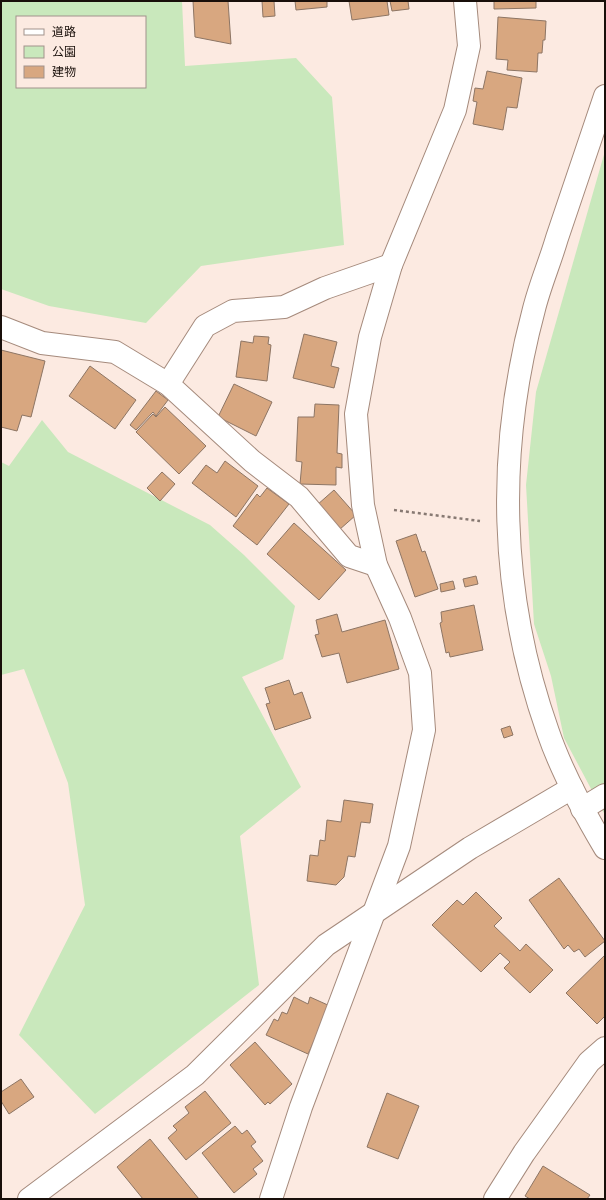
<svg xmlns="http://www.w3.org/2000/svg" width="606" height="1200" viewBox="0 0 606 1200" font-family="'PT Serif','Noto Sans JP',serif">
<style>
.green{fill:#c9e8bc;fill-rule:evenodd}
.building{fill:#d8a780;stroke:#8d7564}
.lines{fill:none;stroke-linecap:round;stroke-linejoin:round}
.minor-casing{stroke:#a58a7c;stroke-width:24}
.tertiary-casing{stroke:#a58a7c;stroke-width:24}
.path{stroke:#877972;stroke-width:2.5;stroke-dasharray:3 3;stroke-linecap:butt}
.minor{stroke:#fff;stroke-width:22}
.tertiary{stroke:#fff;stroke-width:22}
</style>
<rect width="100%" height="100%" fill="#fceae1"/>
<g class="green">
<path d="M1 1H182L185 66 296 58 332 97 344 245 201 266 146 323 49 306 1 289ZM17 17H145V87H17Z"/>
<path d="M605 151V815L564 738 551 676 534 624 526 485 536 392Z"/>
<path d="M42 420 68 452 210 525 244 555 295 606 283 659 242 677 301 787 240 836 259 985 95 1114 19 1035 85 905 68 783 24 669 1 675V462L9 466Z"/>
</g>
<g class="building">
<path d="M193 1H228L231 44 195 37Z"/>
<path d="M262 1H274L275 16 263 17Z"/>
<path d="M295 1H327V7L296 10Z"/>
<path d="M349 1H387L389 15 352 20Z"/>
<path d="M390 1H408L409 9 392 11Z"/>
<path d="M494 1H536V8L494 9Z"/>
<path d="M498 17 546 21 545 40H543L542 53H538L537 72 507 70 508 60 496 59Z"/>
<path d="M487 71 522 78 517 108 507 107 503 130 473 124 477 102 473 101 475 88 483 89Z"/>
<path d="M304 334 337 342 331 366 339 368 334 388 293 378Z"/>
<path d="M254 336 269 337 268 344 271 345 267 381 236 377 241 341 253 343Z"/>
<path d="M1 350 45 361 31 417 22 415 17 431 1 427Z"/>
<path d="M90 366 136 400 115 429 69 396Z"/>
<path d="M234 384 272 402 256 436 218 417Z"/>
<path d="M156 391 168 400 156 416 153 412 136 430 130 425Z"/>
<path d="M315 404 339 405 337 453 342 454V468L336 467V485L300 484 302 462 296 461 298 417H314Z"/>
<path d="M165 407 206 446 179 474 136 432 153 414 156 417Z"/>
<path d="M225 461 258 486 236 517 192 483 206 465 217 473Z"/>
<path d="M162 472 175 484 160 501 147 488Z"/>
<path d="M267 488 289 504 257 545 233 526 257 494 260 497Z"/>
<path d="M334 490 356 515 339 530 317 505Z"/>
<path d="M294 523 346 570 319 600 267 554Z"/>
<path d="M416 534 422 552 425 551 438 589 415 597 396 541Z"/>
<path d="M476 576 478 584 465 587 463 579Z"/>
<path d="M453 581 455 589 441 592 440 584Z"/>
<path d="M474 605 483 650 450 657 449 652 446 653 440 623 442 622 441 612Z"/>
<path d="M337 614 342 632 385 620 399 669 347 683 339 653 322 657 315 635 319 634 316 620Z"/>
<path d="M289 680 294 695 302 692 311 718 275 730 266 704 270 703 265 688Z"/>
<path d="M510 726 513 735 504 738 501 729Z"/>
<path d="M344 800 373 804 370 823 361 822 355 857 348 856 344 877 336 885 307 881 310 855 318 856 320 840 325 841 327 820 341 822Z"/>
<path d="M559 878 605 941 585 957 579 949 574 952 568 945 564 949 529 900Z"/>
<path d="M476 892 502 918 494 926 520 951 526 944 553 970 530 993 504 968 510 962 500 953 481 972 432 925 457 900 463 905Z"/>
<path d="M605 955V1016L597 1024 566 993Z"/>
<path d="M294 997 308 1004 310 997 330 1006 308 1054 266 1035 274 1019 278 1021 282 1012 287 1014Z"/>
<path d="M255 1042 292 1084 270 1104 268 1102 265 1105 230 1065Z"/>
<path d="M21 1079 34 1097 9 1114 1 1101V1092Z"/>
<path d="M205 1091 231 1123 186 1160 168 1138 177 1130 173 1126 189 1113 185 1107Z"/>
<path d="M387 1093 419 1106 398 1159 367 1147Z"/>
<path d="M235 1126 242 1134 247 1130 256 1142 251 1146 263 1161 253 1169 257 1174 234 1193 202 1153Z"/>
<path d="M150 1139 199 1199H143L117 1167Z"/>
<path d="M543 1166 590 1195 587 1199H530L525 1196Z"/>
</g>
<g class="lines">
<defs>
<g id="minor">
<path d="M1 327 42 343 115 352 168 384 252 461 299 497 349 556 376 565"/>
<path d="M168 384 205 326 233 311 284 307 325 288 391 265"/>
<path d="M582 809 605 795"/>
<path d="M29 1199 195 1075 326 945 470 848 572 788"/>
<path d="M271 1199 301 1107 399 846 424 730 420 673 400 618 376 565 363 505 356 414 370 337 391 265 455 110 469 46 465 1"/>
<path d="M495 1199 524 1153 589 1062 605 1048"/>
</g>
<path id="tertiary" d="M605 96C589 143 573 191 557 238 550 262 540 285 534 309 496 450 499 594 548 732 562 773 583 811 605 848"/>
</defs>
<use href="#minor" class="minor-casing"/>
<use href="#tertiary" class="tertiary-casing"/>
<path class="path" d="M394 510 480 521"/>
<use href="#minor" class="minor"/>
<use href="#tertiary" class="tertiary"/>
</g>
<rect width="606" height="1200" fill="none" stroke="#190f0a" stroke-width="4"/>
<rect x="16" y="16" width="130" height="72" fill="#fceae1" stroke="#a1928b"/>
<rect x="24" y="29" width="20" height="6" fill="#ffffff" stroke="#a1928b"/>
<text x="52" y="36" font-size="12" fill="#190f0a">道路</text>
<rect x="24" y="46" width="20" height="12" fill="#c9e8bc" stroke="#a1928b"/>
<text x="52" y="56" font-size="12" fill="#190f0a">公園</text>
<rect x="24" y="66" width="20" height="12" fill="#d8a780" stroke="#a1928b"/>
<text x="52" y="76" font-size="12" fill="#190f0a">建物</text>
</svg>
